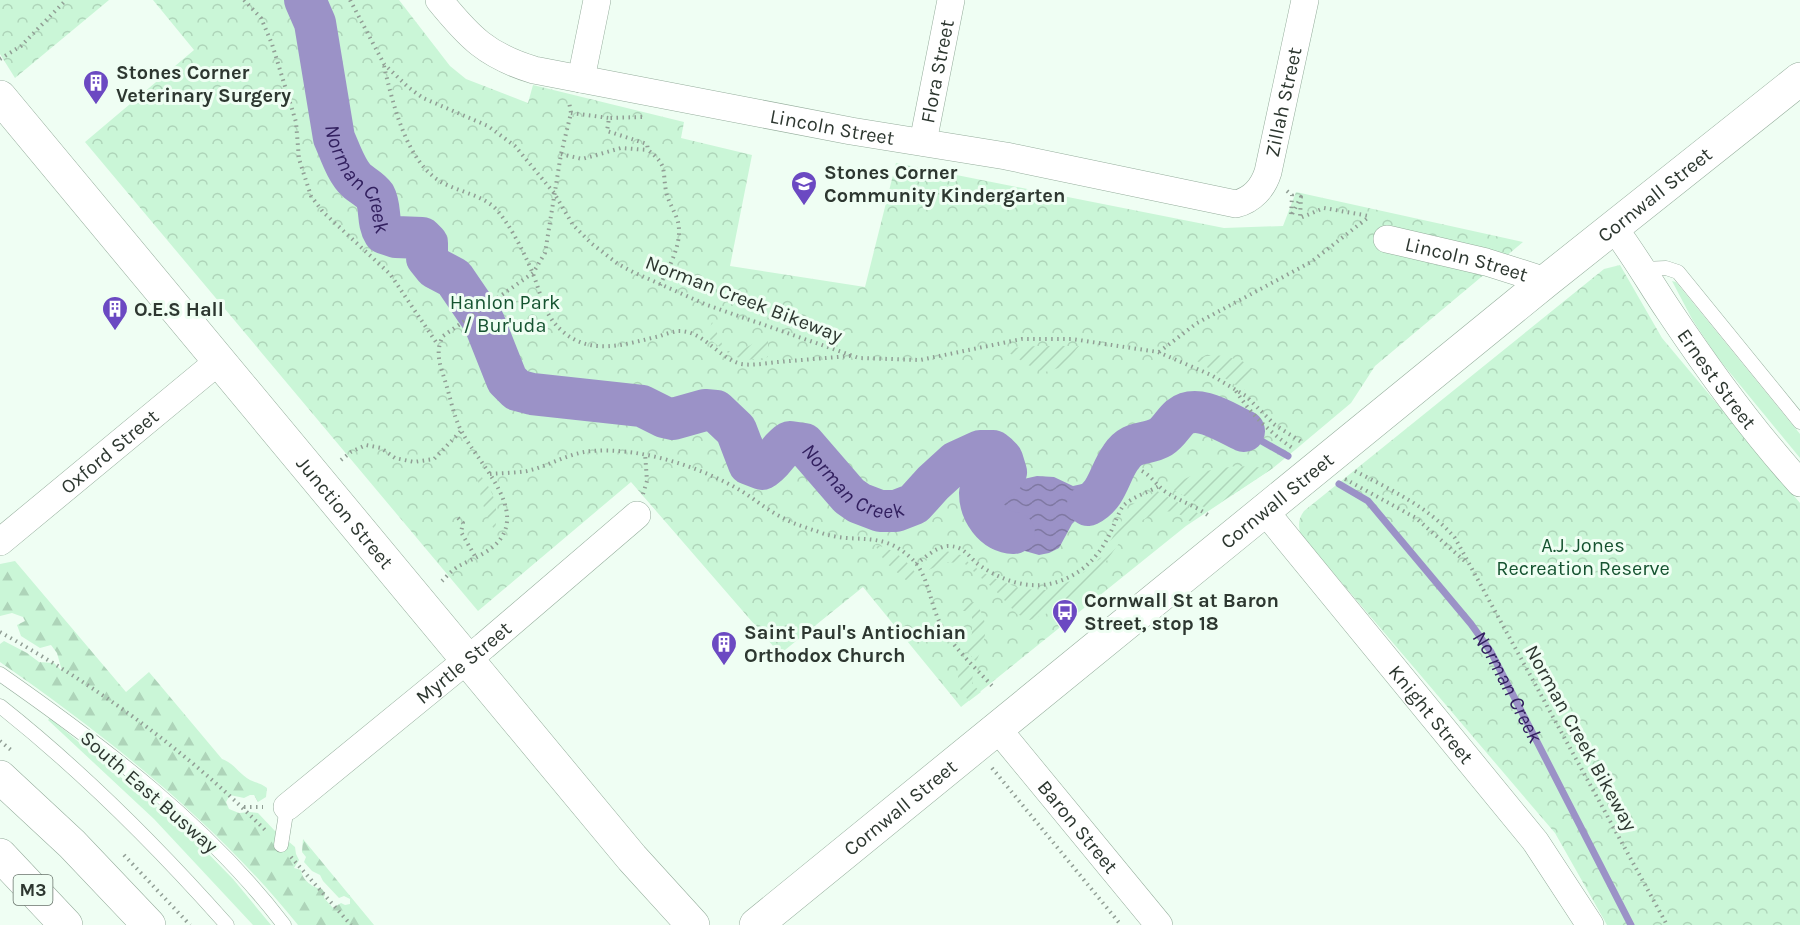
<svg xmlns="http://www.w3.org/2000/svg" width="1800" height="925" viewBox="0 0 1800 925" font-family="Karla,sans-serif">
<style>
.grass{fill:#caf6d7}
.forest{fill:url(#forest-firs)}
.park{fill:url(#park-crowns)}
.garden{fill:url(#garden-furrows)}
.water{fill:url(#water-waves)}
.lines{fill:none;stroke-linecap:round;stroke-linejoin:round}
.stream{stroke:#9b92c7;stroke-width:7}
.river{stroke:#9b92c7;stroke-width:42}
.lane-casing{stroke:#95ad9c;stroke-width:15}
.street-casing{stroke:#95ad9c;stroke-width:28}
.secondary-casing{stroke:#95ad9c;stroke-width:34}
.highway-casing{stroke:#95ad9c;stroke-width:34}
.path{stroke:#919e95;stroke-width:4;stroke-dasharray:1.5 4.5;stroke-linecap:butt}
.lane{stroke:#fff;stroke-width:14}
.street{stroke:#fff;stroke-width:27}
.secondary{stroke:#fff;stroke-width:33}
.highway{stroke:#fff;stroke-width:33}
.labels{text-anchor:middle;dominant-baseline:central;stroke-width:6;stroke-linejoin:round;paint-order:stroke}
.shield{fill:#effef3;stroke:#67736a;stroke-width:1.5}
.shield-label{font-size:18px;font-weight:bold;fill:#2d3730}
.street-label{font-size:20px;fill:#2d3730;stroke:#effef3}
.poi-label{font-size:20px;font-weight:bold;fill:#2d3730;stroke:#effef3;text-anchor:start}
.park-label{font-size:20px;fill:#155330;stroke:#effef3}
.water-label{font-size:21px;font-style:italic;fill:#32205f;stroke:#effef3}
</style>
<defs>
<pattern id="forest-firs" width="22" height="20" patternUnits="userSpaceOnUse" patternTransform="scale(1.5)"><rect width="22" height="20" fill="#caf6d7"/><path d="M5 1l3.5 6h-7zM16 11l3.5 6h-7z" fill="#aed4b9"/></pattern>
<pattern id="park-crowns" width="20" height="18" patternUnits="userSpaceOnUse" patternTransform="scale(1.5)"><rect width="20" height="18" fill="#caf6d7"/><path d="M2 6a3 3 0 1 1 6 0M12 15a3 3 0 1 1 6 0" fill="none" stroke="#aed4b9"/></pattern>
<pattern id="garden-furrows" width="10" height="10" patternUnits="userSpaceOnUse" patternTransform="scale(1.5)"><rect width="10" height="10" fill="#caf6d7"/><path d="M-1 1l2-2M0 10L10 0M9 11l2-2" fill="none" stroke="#aed4b9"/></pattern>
<pattern id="water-waves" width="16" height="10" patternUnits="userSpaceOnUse" patternTransform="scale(1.5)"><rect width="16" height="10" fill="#9b92c7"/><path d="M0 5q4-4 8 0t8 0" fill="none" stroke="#7f78a2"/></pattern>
</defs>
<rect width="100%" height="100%" fill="#effef3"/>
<g class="grass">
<path d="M1672 281 1676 282 1800 434V458L1717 357 1692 319Z"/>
<path d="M50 718 190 835 233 879 271 925H253L154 819 48 720Z"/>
</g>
<path class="forest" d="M15 561 126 692 149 672 222 759C235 764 239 774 250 780 256 783 261 783 267 788L266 797 258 802 254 795H250L244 798 230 795 226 802 229 809 239 813 250 812 258 813 275 831 286 832 288 841 295 847 296 854 299 860 294 868 301 870C302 880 313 888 322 889L325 893 324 898 333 908 341 903 345 905 350 904V899L344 896 339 898 323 881 320 875 312 871 304 862 306 857 302 852 303 839 374 925H298C214 821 109 738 0 662V644L4 641 27 653 39 662 54 663 62 671 57 653 51 645 40 648 21 636 17 625 25 621 23 617 12 613 0 616V564Z"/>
<g class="park">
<path d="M0 0H109L15 78 0 54Z"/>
<path d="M153 0H399L450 66 466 79 528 103 533 85 684 122 681 138 752 155 730 266 865 287 896 163 1224 228 1283 226 1296 192 1523 242 1375 366 1351 403 1295 450 1273 468 1186 526 961 707 863 587 780 654 631 482 478 611 85 142 194 50Z"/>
<path d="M1620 265 1662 338 1800 503V925H1607L1555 833 1301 535C1298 526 1298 519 1304 511L1604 269Z"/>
</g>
<g class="garden">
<path d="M712 322 722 344 728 351C744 352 755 343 768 333V357C738 364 730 355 707 337Z"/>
<path d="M1036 346H1079L1062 367 1045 372 1028 365 1003 349Z"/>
<path d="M1217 355 1241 360 1255 371 1244 390 1192 358Z"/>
<path d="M1237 466 1273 468 1209 510 1170 488C1189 473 1213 469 1237 466Z"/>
<path d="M477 471C494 492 499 503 495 531 483 511 479 493 477 471Z"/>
<path d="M1157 491 1201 515 1191 522 1176 512 1161 511 1132 525 1092 581 1048 613 1030 620 1017 614 994 589 965 564 947 562 926 571 921 565 932 556 946 551 961 555 971 565 991 577 1021 589 1046 590 1076 579 1101 558 1130 506Z"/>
<path d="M875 545C894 549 905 558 917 575L907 581 885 562Z"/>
<path d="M968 602H975C991 624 986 639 976 662L967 651 972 633V611H962Z"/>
<path d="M964 660 973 671 972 684 981 692 969 701C954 683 956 680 964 660Z"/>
</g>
<path class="water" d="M1120 458 1116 473 1106 496 1099 502 1088 508 1072 524 1059 548 1049 553 1039 555 1007 546 987 529 976 505 980 493 997 497 1019 480 1037 476 1054 477 1073 486 1100 480 1111 466Z"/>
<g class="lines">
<g class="stream">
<path d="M1244 431 1288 456"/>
<path id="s1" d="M1339 484 1368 501 1471 624 1491 652 1631 925"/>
</g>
<g class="river">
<path id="s2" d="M305 0 315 23 334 138C340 151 346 171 357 181 363 186 370 189 375 196 381 207 377 222 384 233L396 237 422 238 427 243V258L435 268 454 278 484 322 507 380 517 390 532 394 642 406 664 417 673 419 705 410 716 411 736 430 749 464 762 469C774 463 778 449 790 442L804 444 849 496 859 503 880 511H896L914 504 933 483 956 462 980 451H993L998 455 1002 459 1006 472C999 482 987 484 980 493 980 511 993 532 1014 533"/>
<path d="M1088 505C1108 495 1109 473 1121 457 1133 439 1146 446 1161 437 1169 432 1173 423 1180 417 1198 403 1226 423 1244 431"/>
</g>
<defs>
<g id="lane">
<path d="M1643 269 1666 268 1678 272 1800 422"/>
<path d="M0 674C103 746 207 824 284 925"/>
<path d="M0 706C82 771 157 846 227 925"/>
<path d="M281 845 287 807"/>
</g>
<g id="street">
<path id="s3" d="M439 0C469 37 487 56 534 70L851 131 1006 156 1236 204C1252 200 1263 188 1268 172L1305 0"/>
<path d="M581 79 597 0"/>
<path id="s4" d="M923 142 951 0"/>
<path id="s5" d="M1613 227C1634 254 1650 283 1669 311 1709 371 1751 429 1800 483"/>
<path id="s6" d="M1387 239 1486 262 1546 281"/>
<path id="s7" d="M1264 510 1535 841 1590 925"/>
<path id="s8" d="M0 542 220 360"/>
<path id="s9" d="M996 727 1159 925"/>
<path id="s10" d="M287 807 484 646 637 515"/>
</g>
<g id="secondary">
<path id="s11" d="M0 97 632 858 693 925"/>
<path id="s12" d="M756 925 1546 281 1800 79"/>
</g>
<g id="highway">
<path d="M0 777 72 844 149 925"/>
<path d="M0 855 66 925"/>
</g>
</defs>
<use href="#lane" class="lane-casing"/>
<use href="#street" class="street-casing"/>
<use href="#secondary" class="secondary-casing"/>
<use href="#highway" class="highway-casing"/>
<g class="path">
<path d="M244 0 261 18 272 44 296 122 299 159 311 196 323 212 390 274 438 345"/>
<path d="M350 0 384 64 408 87 423 98 488 126 515 146 554 193 573 225 591 243 618 264 633 272 707 305 859 358 920 360 1022 339H1072L1158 352 1211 375 1246 396 1275 425 1303 443"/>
<path d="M0 59 21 46 66 0"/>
<path d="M384 66C393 104 407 166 445 184 461 192 480 195 494 207 509 222 525 254 533 274 541 294 544 315 561 330 590 357 626 344 660 336 665 334 672 332 678 331 703 330 718 358 741 364 753 366 766 363 778 362 802 360 826 358 850 356"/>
<path d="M571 113 609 118"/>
<path d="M642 117 609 118 607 131 647 144 648 150C668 166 662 169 666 191 668 202 675 211 678 222 683 243 669 267 660 285"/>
<path d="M561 154 582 159 621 148 648 150"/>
<path d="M1287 191 1292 195 1291 216 1301 197 1300 218 1324 208 1369 216"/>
<path d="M1159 352 1197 323 1311 262 1370 216"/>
<path d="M1236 391C1252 416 1271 433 1295 450"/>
<path d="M341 460 351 452 366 445 381 448 395 458 414 462 434 459 461 431"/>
<path d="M1142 471C1151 476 1156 484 1163 490 1178 501 1195 505 1209 516"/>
<path d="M1355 471C1391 490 1429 507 1455 538L1667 925"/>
<path d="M490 474C502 473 515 473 527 471 549 466 568 453 592 451 640 447 702 467 743 492 757 501 770 512 785 519 796 525 808 528 819 532 855 546 880 528 912 559 929 575 930 605 941 625 954 649 976 668 994 688"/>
<path d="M1345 479 1416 518 1467 563"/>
<path d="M643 494 647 481 645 453"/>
<path d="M458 518 463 523 461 532 476 558"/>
<path d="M916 564C926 557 936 547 948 546 966 546 969 559 982 567 1005 582 1033 591 1060 581 1087 571 1102 552 1113 527 1116 520 1119 512 1123 506 1132 497 1149 492 1159 486"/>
<path d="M442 581C447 576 453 569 459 566 472 559 493 551 501 538 524 505 476 460 462 432 454 418 451 400 446 384 441 367 434 353 443 336L533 273 545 253 561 154 571 113 569 102"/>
<path d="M0 632C97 686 187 751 265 830"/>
<path d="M0 741 11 750"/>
<path d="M992 768 1121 925"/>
<path d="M244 807H263"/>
<path d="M124 855 190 925"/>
<path d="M291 857 351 925"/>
</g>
<use href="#lane" class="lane"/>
<use href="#street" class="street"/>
<use href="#secondary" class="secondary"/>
<use href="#highway" class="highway"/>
</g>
<defs>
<symbol id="building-pin" viewBox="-11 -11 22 30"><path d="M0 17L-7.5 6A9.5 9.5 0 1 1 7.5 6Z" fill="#6b49c2" stroke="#effef3"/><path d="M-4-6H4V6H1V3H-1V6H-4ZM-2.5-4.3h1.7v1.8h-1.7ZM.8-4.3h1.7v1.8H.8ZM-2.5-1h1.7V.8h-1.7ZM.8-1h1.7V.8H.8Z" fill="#fff"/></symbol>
<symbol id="school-pin" viewBox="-11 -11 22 30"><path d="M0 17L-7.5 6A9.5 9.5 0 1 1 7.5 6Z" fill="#6b49c2" stroke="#effef3"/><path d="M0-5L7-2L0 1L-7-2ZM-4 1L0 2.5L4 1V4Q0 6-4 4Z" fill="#fff"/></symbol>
<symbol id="bus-pin" viewBox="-11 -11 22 30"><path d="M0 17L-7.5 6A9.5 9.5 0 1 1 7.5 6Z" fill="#6b49c2" stroke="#effef3"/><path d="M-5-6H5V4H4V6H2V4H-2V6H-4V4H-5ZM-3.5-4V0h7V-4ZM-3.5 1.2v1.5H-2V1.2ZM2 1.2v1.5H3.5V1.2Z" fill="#fff"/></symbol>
</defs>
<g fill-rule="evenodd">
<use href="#building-pin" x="81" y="68" width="30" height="40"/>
<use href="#school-pin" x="789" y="169" width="30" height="40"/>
<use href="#building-pin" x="100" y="294" width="30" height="40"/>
<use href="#bus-pin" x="1050" y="597" width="30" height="40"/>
<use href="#building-pin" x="709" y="629" width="30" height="40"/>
</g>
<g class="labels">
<rect class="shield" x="13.5" y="875" width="39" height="30" rx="4.5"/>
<g class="shield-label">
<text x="33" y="890">M3</text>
</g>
<g class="street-label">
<text stroke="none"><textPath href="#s4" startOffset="72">Flora Street</textPath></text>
<text stroke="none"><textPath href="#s3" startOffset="954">Zillah Street</textPath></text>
<text stroke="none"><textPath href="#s3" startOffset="424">Lincoln Street</textPath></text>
<text stroke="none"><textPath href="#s12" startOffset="1158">Cornwall Street</textPath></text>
<text stroke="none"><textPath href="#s6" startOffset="82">Lincoln Street</textPath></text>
<text transform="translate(744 299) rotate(21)">Norman Creek Bikeway</text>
<text stroke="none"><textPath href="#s5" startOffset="184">Ernest Street</textPath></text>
<text stroke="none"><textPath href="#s8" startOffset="142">Oxford Street</textPath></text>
<text stroke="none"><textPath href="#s12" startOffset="672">Cornwall Street</textPath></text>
<text stroke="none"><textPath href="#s11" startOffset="540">Junction Street</textPath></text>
<text stroke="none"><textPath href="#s10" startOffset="228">Myrtle Street</textPath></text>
<text stroke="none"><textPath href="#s7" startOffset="264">Knight Street</textPath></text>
<text transform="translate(1581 738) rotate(61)">Norman Creek Bikeway</text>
<text transform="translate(149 792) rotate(41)">South East Busway</text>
<text stroke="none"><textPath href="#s12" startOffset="186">Cornwall Street</textPath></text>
<text stroke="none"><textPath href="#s9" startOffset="129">Baron Street</textPath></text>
</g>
<g class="poi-label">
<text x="116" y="72">Stones Corner<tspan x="116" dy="23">Veterinary Surgery</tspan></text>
<text x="824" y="172">Stones Corner<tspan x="824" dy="23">Community Kindergarten</tspan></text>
<text x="134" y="309">O.E.S Hall</text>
<text x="1084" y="600">Cornwall St at Baron<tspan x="1084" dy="23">Street, stop 18</tspan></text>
<text x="744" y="632">Saint Paul's Antiochian<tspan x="744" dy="23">Orthodox Church</tspan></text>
</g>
<g class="park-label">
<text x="505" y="302">Hanlon Park<tspan x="505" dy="23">/ Bur'uda</tspan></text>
<text x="1583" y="545">A.J. Jones<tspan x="1583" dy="23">Recreation Reserve</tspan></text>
</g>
<g class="water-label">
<text stroke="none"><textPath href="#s2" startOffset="190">Norman Creek</textPath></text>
<text stroke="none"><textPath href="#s2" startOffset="878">Norman Creek</textPath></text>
<text stroke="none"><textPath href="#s1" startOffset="267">Norman Creek</textPath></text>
</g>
</g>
</svg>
